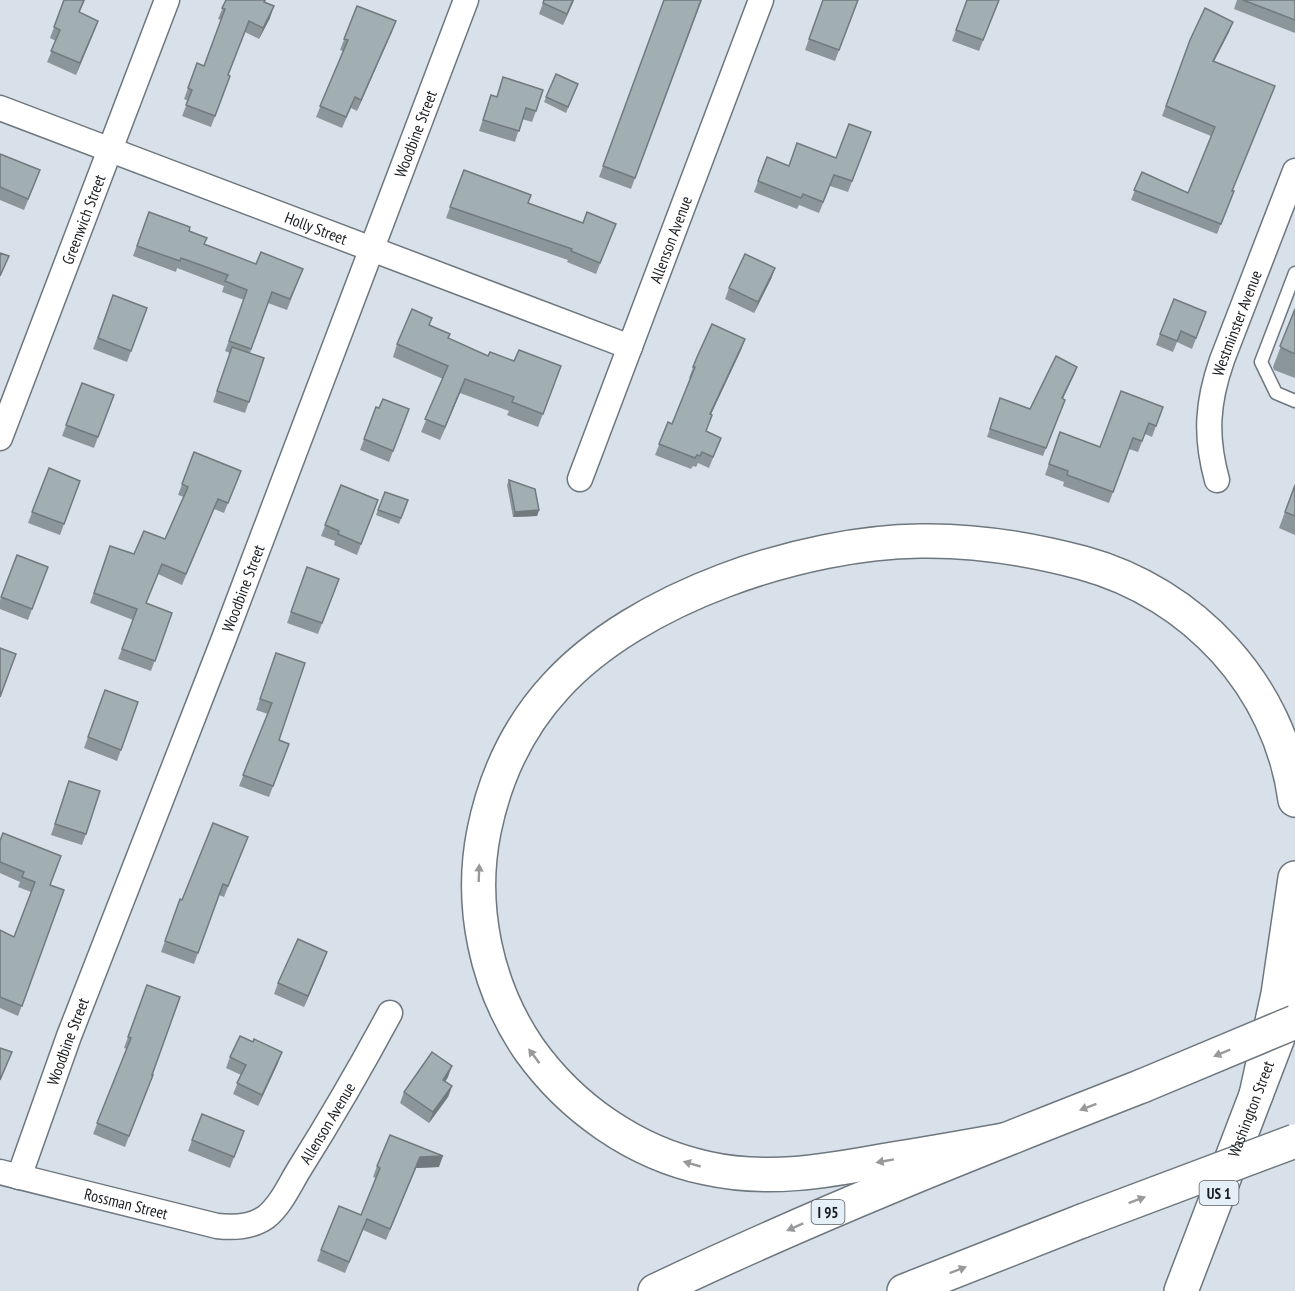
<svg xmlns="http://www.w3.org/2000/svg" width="1295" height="1291" viewBox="0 0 1295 1291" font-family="'PT Sans Narrow',sans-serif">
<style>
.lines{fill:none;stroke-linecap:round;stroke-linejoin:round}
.service-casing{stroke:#6e777e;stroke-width:15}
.minor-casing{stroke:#6e777e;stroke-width:27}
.primary-casing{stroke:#6e777e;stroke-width:36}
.motorway-casing{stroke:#6e777e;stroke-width:36}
.service{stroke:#fff;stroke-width:12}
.minor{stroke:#fff;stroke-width:24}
.primary{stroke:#fff;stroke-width:33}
.motorway{stroke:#fff;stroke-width:33}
.motorway-bridge-casing{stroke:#6e777e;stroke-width:36;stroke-linecap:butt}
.motorway-bridge{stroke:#fff;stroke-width:33}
.wall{fill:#8a9699}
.shaded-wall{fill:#717a7d}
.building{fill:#a1aeb2;stroke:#717a7d;stroke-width:1.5}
.oneway{fill:#98999b}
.labels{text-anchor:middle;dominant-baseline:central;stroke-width:4.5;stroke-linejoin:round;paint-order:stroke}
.shield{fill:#e5eff7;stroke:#575c60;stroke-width:1.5}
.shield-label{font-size:15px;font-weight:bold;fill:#1a1d20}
.street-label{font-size:16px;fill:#1a1d20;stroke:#e5eff7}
</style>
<rect width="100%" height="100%" fill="#d8e1ea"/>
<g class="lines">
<defs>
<path id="service" d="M1295 273 1261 362 1276 393 1295 401"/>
<g id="minor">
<path id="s1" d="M0 108 630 347"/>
<path id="s2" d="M0 438 167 0"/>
<path id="s3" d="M580 479 761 0"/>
<path id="s4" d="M1217 480C1205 436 1207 403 1222 360L1295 171"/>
<path id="s5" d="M0 1172 217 1226C234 1228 252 1227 266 1217 281 1205 290 1184 300 1168 332 1117 362 1065 390 1013"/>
<path id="s6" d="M19 1177 69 1036 223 641 466 0"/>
</g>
<g id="primary">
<path id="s7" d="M1181 1291 1295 993"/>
</g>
<g id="motorway">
<path d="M1256 1095 1278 994 1295 878"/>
<path d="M1004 1140C965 1147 926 1154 887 1160 827 1171 768 1182 706 1168 635 1153 571 1108 529 1049 486 986 469 906 484 831 495 777 518 727 556 686 637 597 803 542 921 541 975 540 1030 549 1083 563 1193 593 1280 686 1295 800"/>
<path d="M655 1291C814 1215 978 1150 1142 1086"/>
<path d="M904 1291 1082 1221"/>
</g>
</defs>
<use href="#service" class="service-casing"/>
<use href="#minor" class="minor-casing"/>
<use href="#primary" class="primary-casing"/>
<use href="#motorway" class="motorway-casing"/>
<use href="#service" class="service"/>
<use href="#minor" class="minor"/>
<use href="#primary" class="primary"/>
<use href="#motorway" class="motorway"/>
<defs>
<g id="motorway-bridge">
<path d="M1142 1086 1295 1022"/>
<path d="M1082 1221 1295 1141"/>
</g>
</defs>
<use href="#motorway-bridge" class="motorway-bridge-casing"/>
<use href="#motorway-bridge" class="motorway-bridge"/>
</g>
<g class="wall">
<path d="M64 0H85L79 13 98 21 76 75 47 62 56 41 50 38Z"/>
<path d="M226 0H266L265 2 270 18 259 39 245 32 228 75 230 76 211 127 182 116 188 101 184 99 197 63 204 66 221 20 218 19Z"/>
<path d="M544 0H574L563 25 539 14Z"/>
<path d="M664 0H702L631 189 599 177Z"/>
<path d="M823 0H858L835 61 805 50Z"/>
<path d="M967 0H999L979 51 952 41Z"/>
<path d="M1237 0H1295V33L1234 9Z"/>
<path d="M357 6 396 21 357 111 351 108 342 128 316 117 343 51 340 50Z"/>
<path d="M1233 22 1229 32 1214 61 1233 191H1234L1217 234 1131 200 1142 172 1188 193 1211 136 1162 116 1190 40Z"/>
<path d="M578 84 566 113 544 102 546 97Z"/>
<path d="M491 95 536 111 532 122 522 119 515 142 479 131Z"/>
<path d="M871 132 848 192 830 186 819 213 799 205 797 209 754 192 767 157 789 166 836 158Z"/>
<path d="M0 154 36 181 24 210 0 200Z"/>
<path d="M464 170 528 203 583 223 616 224 596 274 567 262 568 260 446 218Z"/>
<path d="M149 212 189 231 204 244 256 264 303 269 287 310 268 303 250 353 264 358 245 413 213 402 230 353 225 351 244 300 222 292 224 286 177 268 176 272 133 256Z"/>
<path d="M775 268 771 279 754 313 725 299 729 288Z"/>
<path d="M113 295 147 308 127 362 93 349Z"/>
<path d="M1295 309V378L1274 370 1273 367Z"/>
<path d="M1202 323 1192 349 1177 342 1173 352 1156 345 1160 334Z"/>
<path d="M429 325 448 338 488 356 514 361 561 366 538 427 507 415 509 411 460 393 440 440 421 432 443 379 393 357 397 344Z"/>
<path d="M745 339 741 350 711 414 706 431 721 438 709 468 698 463 696 467 693 466 691 469 655 455 668 422 672 424 691 378H689L697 357Z"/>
<path d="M1077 367 1062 399 1065 400 1043 456 987 437 1000 398 1030 409Z"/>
<path d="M82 383 114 395 94 448 62 436Z"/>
<path d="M376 407 379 408 409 409 389 462 360 450Z"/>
<path d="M1163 407 1152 437 1145 434 1138 452 1129 449 1109 503 1063 486 1064 482 1045 475 1060 432 1100 447Z"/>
<path d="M194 452 241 471 224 513 214 509 182 585 158 574 146 603 172 613 151 671 118 659 133 620 90 603 110 546 134 554 165 539 184 497 178 495Z"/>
<path d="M49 468 80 481 60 535 28 523Z"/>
<path d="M509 480 539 510 537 516 513 517 507 485Z"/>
<path d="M341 485 378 500 357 555 334 545 335 541 321 536Z"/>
<path d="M1295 485V535L1279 528Z"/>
<path d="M385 492 408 500 399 524 376 515Z"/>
<path d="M17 555 48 567 28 620 0 609V600Z"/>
<path d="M307 567 339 579 318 634 287 623Z"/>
<path d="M276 653 279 740 289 744 269 797 239 786 268 714 256 710Z"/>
<path d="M105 690 138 702 117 761 84 748Z"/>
<path d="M69 781 86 834 82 845 51 835Z"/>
<path d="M248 837 224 897 219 895 194 964 161 952 180 899 182 900Z"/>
<path d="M0 841 51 885 64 890 18 1016 0 1008V930L14 937 31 892 18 887 20 882 0 873Z"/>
<path d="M323 963 304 1007 274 994 278 983Z"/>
<path d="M147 985 152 1075 149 1086 125 1147 93 1134 127 1049 124 1048Z"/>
<path d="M230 1057 278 1063 258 1106 233 1094 241 1075 226 1068Z"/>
<path d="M448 1077 445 1082 452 1086 448 1097 429 1123 400 1103 404 1092Z"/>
<path d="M244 1131 230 1168 188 1151 192 1140Z"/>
<path d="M377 1166 439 1167 416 1168 386 1240 363 1230 345 1273 317 1261 321 1250 361 1215 376 1178 373 1177Z"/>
</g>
<g class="shaded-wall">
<path d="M573 0H574L563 25 567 14Z"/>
<path d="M274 6 270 18 259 39 263 28Z"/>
<path d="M98 21 94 32 76 75 80 63Z"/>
<path d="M396 21 392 32 357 111 361 100Z"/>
<path d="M1233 22 1229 32 1209 71 1213 61Z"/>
<path d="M775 268 771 279 754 313 758 302Z"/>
<path d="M745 339 741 350 706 425 710 414Z"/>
<path d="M1077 367 1074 375 1059 407 1062 398Z"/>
<path d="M465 379 460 393 440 440 445 427Z"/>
<path d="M539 510 537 516 513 517 515 512Z"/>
<path d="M327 952 323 963 304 1007 308 996Z"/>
<path d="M282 1052 278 1063 258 1106 262 1095Z"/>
<path d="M452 1066 448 1077 439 1091 443 1080Z"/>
<path d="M452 1086 448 1097 429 1123 433 1112Z"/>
<path d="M443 1156 439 1167 416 1168 386 1240 420 1157Z"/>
</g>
<g class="building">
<path d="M64 0H84L79 12 98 21 80 63 51 51 60 30 54 27Z"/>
<path d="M226 0H265L264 2 274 6 263 28 249 21 228 75 230 76 215 116 186 105 192 90 188 88 197 63 204 66 225 9 222 8Z"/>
<path d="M544 0H573L567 14 543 3Z"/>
<path d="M664 0H701L635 178 603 166Z"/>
<path d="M823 0H858L839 50 809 39Z"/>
<path d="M967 0H999L983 40 956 30Z"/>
<path d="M1243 0H1295V20Z"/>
<path d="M357 6 396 21 361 100 355 97 346 117 320 106 348 40 344 39Z"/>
<path d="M1205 8 1233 22 1213 61 1275 86 1232 191H1234L1221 224 1134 190 1142 172 1188 193 1215 127 1166 106 1190 40Z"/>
<path d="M556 74 578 84 568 107 546 97Z"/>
<path d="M503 77 543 90 536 111 526 108 519 131 483 120 491 95 497 97Z"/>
<path d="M849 124 871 132 852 181 834 175 823 202 803 194 801 198 758 181 767 157 789 166 797 143 836 158Z"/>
<path d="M0 154 40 170 28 199 0 187Z"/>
<path d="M464 170 531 195 528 203 583 223 587 212 616 224 600 263 571 251 572 249 450 207Z"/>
<path d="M149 212 190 227 189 231 207 238 204 244 256 264 261 252 303 269 290 299 272 292 251 349 229 341 247 290 225 281 228 275 181 258 180 261 137 246Z"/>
<path d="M0 253 9 256 0 276Z"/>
<path d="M745 254 775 268 758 302 729 288Z"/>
<path d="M113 295 147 308 131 351 98 338Z"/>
<path d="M1174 299 1206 312 1196 338 1181 331 1177 341 1160 334Z"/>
<path d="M412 309 432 318 429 325 450 334 448 338 488 356 490 352 514 361 519 350 561 366 543 414 512 402 514 397 465 379 445 427 425 419 448 366 397 344Z"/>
<path d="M1295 309V354L1282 348 1280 346Z"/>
<path d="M712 324 745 339 710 414 712 415 706 431 721 438 713 457 702 452 700 456 697 455 695 458 659 444 668 422 672 424 695 367H693L697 357Z"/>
<path d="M232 347 264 358 249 402 217 391Z"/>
<path d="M1056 356 1077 367 1062 398 1065 400 1046 448 990 429 1000 398 1030 409Z"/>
<path d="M82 383 114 395 98 437 66 425Z"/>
<path d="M1121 391 1163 407 1156 426 1149 423 1142 441 1133 438 1113 492 1067 475 1068 471 1049 464 1060 432 1100 447Z"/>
<path d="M383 399 409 409 393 451 364 439 376 407 379 408Z"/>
<path d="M194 452 241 471 228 503 218 499 186 574 162 564 146 603 172 613 155 661 122 649 137 609 94 593 110 546 134 554 144 531 165 539 188 487 182 484Z"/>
<path d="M49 468 80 481 64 524 32 512Z"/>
<path d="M509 480 535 489 539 510 515 512Z"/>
<path d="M341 485 378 500 361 544 338 534 339 531 325 525Z"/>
<path d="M1295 485V516L1285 512Z"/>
<path d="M385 492 408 500 401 518 378 510Z"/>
<path d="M17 555 48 567 32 609 1 597Z"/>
<path d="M307 567 339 579 322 623 291 612Z"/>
<path d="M0 648 16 654 0 697Z"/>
<path d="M276 653 305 663 279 740 289 744 273 786 243 775 272 703 260 699Z"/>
<path d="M105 690 138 702 121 750 88 737Z"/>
<path d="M69 781 100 791 86 834 55 824Z"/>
<path d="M213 823 248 837 228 886 223 884 198 953 165 941 180 899 182 900Z"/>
<path d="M3 833 61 856 50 885 64 890 22 1006 0 997V930L14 937 35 882 22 877 24 872 0 862V841Z"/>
<path d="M298 939 327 952 308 996 278 983Z"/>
<path d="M147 985 180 997 152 1075H153L129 1136 97 1123 131 1038 128 1037Z"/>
<path d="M240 1036 253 1042 254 1039 282 1052 262 1095 237 1083 246 1065 230 1057Z"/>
<path d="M0 1048 12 1052 0 1080Z"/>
<path d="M432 1052 452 1066 443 1080 452 1086 433 1112 404 1092Z"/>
<path d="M202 1114 244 1131 234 1157 192 1140Z"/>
<path d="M390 1135 443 1156 420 1157 390 1229 367 1219 349 1262 321 1250 339 1206 361 1215 380 1168 377 1166Z"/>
</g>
<defs><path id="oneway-solid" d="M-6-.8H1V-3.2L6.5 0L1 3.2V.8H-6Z" transform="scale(1.5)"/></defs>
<g class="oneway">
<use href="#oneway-solid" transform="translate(479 873) rotate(-88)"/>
<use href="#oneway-solid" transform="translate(1222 1053) rotate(157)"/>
<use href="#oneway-solid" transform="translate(534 1056) rotate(-127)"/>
<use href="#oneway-solid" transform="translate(1088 1107) rotate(159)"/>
<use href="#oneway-solid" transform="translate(885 1161) rotate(170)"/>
<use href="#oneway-solid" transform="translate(692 1164) rotate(-164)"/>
<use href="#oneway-solid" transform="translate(1137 1200) rotate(-21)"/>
<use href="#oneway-solid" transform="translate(795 1227) rotate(156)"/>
<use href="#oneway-solid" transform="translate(958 1270) rotate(-21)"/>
</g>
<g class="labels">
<g class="shield">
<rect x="1199.5" y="1181" width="39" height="24" rx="4.5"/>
<rect x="811.5" y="1200" width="33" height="24" rx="4.5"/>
</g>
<g class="shield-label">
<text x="1219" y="1193">US 1</text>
<text x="828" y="1212">I 95</text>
</g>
<g class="street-label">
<text stroke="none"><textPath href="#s6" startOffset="1116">Woodbine Street</textPath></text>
<text stroke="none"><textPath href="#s2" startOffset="234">Greenwich Street</textPath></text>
<text stroke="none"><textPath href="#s1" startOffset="338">Holly Street</textPath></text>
<text stroke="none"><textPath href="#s3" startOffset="256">Allenson Avenue</textPath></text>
<text stroke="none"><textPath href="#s4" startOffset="162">Westminster Avenue</textPath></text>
<text stroke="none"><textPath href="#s6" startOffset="630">Woodbine Street</textPath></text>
<text stroke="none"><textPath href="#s6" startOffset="144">Woodbine Street</textPath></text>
<text stroke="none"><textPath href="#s7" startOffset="195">Washington Street</textPath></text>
<text stroke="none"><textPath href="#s5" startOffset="387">Allenson Avenue</textPath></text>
<text stroke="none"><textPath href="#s5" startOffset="130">Rossman Street</textPath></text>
</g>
</g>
</svg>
